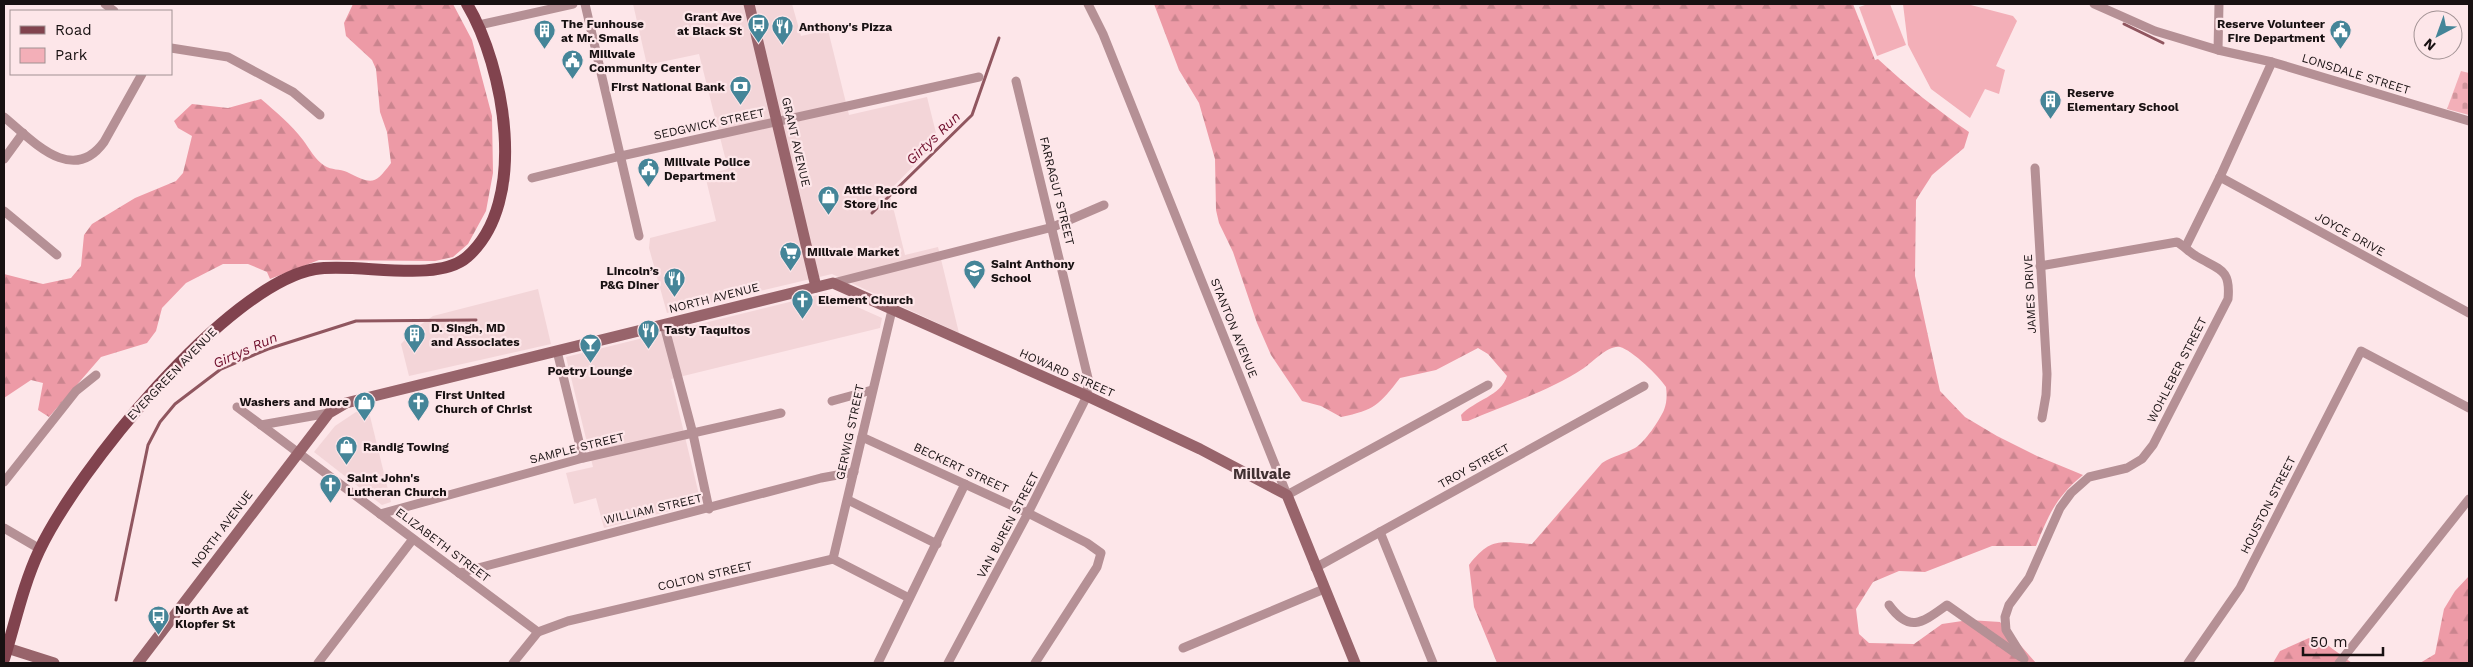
<svg xmlns="http://www.w3.org/2000/svg" width="2473" height="667" viewBox="0 0 2473 667" font-family="'Work Sans',sans-serif">
<style>
.built{fill:#f3d5d8}
.green{fill:#f3afb8}
.forest{fill:url(#forest-firs)}
.cemetery{fill:url(#cemetery-stones)}
.lines{fill:none;stroke-linecap:round;stroke-linejoin:round}
.stream{stroke:#90565f;stroke-width:3}
.street{stroke:#b59095;stroke-width:9}
.secondary{stroke:#98646b;stroke-width:11}
.primary{stroke:#81434e;stroke-width:12}
.labels{text-anchor:middle;dominant-baseline:central;stroke-width:4.5;stroke-linejoin:round;paint-order:stroke}
.poi-label{font-size:12px;font-weight:bold;fill:#181112;stroke:#fde6e9;text-anchor:start}
.street-label{font-size:12px;fill:#181112;stroke:#fde6e9}
.water-label{font-size:14px;font-style:italic;fill:#6f0d2b;stroke:#fde6e9}
.quarter-label{font-size:15px;font-weight:bold;fill:#413032;stroke:#fde6e9}
</style>
<defs>
<pattern id="forest-firs" width="22" height="20" patternUnits="userSpaceOnUse" patternTransform="scale(1.25)"><rect width="22" height="20" fill="#ed9aa6"/><path d="M5 1l3.5 6h-7zM16 11l3.5 6h-7z" fill="#ca848e"/></pattern>
<pattern id="cemetery-stones" width="16" height="16" patternUnits="userSpaceOnUse" patternTransform="scale(1.25)"><rect width="16" height="16" fill="#f3afb8"/><path d="M2 7V4a2 2 0 0 1 4 0v3zM10 15v-3a2 2 0 0 1 4 0v3z" fill="#d0969d"/></pattern>
</defs>
<rect width="100%" height="100%" fill="#fde6e9"/>
<g class="built">
<path d="M633 4H792L801 36 828 30 849 115 927 97 938 141 889 191 905 255 938 247 959 333 832 274 667 313 649 248 650 238 716 221 705 175 728 169 699 54 647 65Z"/>
<path d="M538 289 551 344 409 376 401 344 416 328 433 316Z"/>
<path d="M826 293 882 318 880 328 671 379 701 503 604 528 596 498 574 504 566 473 593 467 566 357Z"/>
<path d="M368 408 391 502 382 505 314 452 335 426 356 412Z"/>
</g>
<g class="green">
<path d="M1868 4H1890L1906 45 1877 56 1859 7Z"/>
<path d="M1903 4H1967L2013 16 2017 21 1996 66 2005 70 1999 94 1985 89 1970 118 1931 89 1908 45Z"/>
</g>
<g class="forest">
<path d="M353 4H453L472 40 492 116 493 173 486 211 468 244 453 257 435 261 319 260 270 279 267 272 248 264H223L186 283 162 308 156 331 147 343 101 357 49 417 38 410 43 383 31 380 4 398V274L43 284 71 278 81 266 84 235 92 224 135 198 176 181 183 173 192 136 178 128 174 121 192 104 228 108 261 99C276 112 291 124 303 140 310 149 314 159 325 166 331 170 340 169 347 172 372 184 374 186 391 163L387 132 380 112 376 69 372 60 346 36 344 23Z"/>
<path d="M1154 4H1853L1875 60 1878 59C1907 86 1937 110 1969 132L1964 148 1932 175 1916 200 1915 276 1940 391 1965 417 1997 436 2037 456 2083 475C2056 497 2049 514 2036 546H1992L1925 572 1899 571 1873 582 1856 609 1859 634 1869 643 1914 644 1942 624 1969 620 2000 622 2036 663H1497L1474 607 1469 565C1491 537 1499 542 1532 544L1602 463C1613 456 1624 454 1635 448 1645 442 1659 421 1664 410 1667 402 1667 395 1666 387 1659 376 1632 350 1620 347 1608 345 1593 362 1584 368 1549 391 1506 405 1468 421H1462L1461 415C1475 400 1501 396 1507 376L1488 354 1478 348 1436 370 1400 378C1379 405 1375 410 1341 417L1321 406 1302 401 1271 355 1257 323 1233 252 1219 223 1216 210 1215 159 1199 103 1179 70Z"/>
<path d="M2469 576V663H2420L2435 654 2444 609 2455 591Z"/>
<path d="M2309 638 2326 644 2352 663H2273L2280 651Z"/>
</g>
<path class="cemetery" d="M2461 71 2469 73V115L2447 109Z"/>
<g class="lines">
<g class="stream">
<path d="M2124 24 2163 43"/>
<path d="M872 213 972 115 999 38"/>
<path d="M116 600 148 445 160 422 175 404 221 369 268 349 356 321 476 320"/>
</g>
<g class="street">
<path d="M105 4 114 11"/>
<path d="M585 4 639 236"/>
<path d="M1088 4 1103 34 1287 495 1488 385"/>
<path d="M2094 4 2155 31 2218 50 2272 62 2469 121"/>
<path d="M479 25 573 4"/>
<path d="M171 48 228 57 293 92 320 115"/>
<path d="M2218 50 2219 4"/>
<path d="M4 117C32 140 72 186 104 142L142 74"/>
<path d="M4 159 23 133"/>
<path d="M2035 168 2047 374 2046 395 2042 418"/>
<path d="M2220 177 2469 313"/>
<path d="M532 178 621 156 979 77"/>
<path d="M4 211 57 255"/>
<path d="M2186 246 2220 177 2272 62"/>
<path d="M833 283 1053 227 1104 205"/>
<path d="M664 325 693 434 709 509"/>
<path d="M557 351 583 458"/>
<path d="M832 401 872 390"/>
<path d="M237 407 538 632"/>
<path d="M261 425 329 413"/>
<path d="M862 437 1028 513 1087 543 1101 553 1097 567 1035 663"/>
<path d="M4 482 76 391 96 375"/>
<path d="M848 500 937 544"/>
<path d="M380 514 583 458 781 413"/>
<path d="M4 528 40 549"/>
<path d="M1380 532 1433 663"/>
<path d="M833 559 892 310"/>
<path d="M1315 568 1644 386"/>
<path d="M459 573 821 478 854 472"/>
<path d="M1889 605C1910 634 1923 622 1947 605L2021 657"/>
<path d="M1183 648 1324 589"/>
<path d="M2024 659 2006 630 2005 617 2009 605 2029 578 2060 508 2071 493 2089 477 2127 468 2142 459 2153 445 2228 299C2231 268 2219 270 2196 256 2189 252 2184 246 2177 242L2040 266"/>
<path d="M318 663 413 539"/>
<path d="M513 663 538 632 568 621 833 559 909 598"/>
<path d="M878 663 965 484"/>
<path d="M948 663 1028 513 1087 396 1088 378 1016 81"/>
<path d="M2188 663 2240 588 2361 351 2469 408"/>
<path d="M2339 663 2469 499"/>
</g>
<g class="secondary">
<path d="M749 4 816 287"/>
<path d="M7 648 54 663"/>
<path d="M138 663 329 413 346 403 366 398 833 283 1087 396 1200 449 1287 495 1355 663"/>
</g>
<path class="primary" d="M4 659C15 624 23 585 39 551 76 472 226 285 315 269 357 262 436 284 467 257 530 202 504 66 467 4"/>
</g>
<defs>
<symbol id="bus-pin" viewBox="-11 -11 22 30"><path d="M0 17L-7.5 6A9.5 9.5 0 1 1 7.5 6Z" fill="#458598" stroke="#fde6e9"/><path d="M-5-6H5V4H4V6H2V4H-2V6H-4V4H-5ZM-3.5-4V0h7V-4ZM-3.5 1.2v1.5H-2V1.2ZM2 1.2v1.5H3.5V1.2Z" fill="#fff"/></symbol>
<symbol id="restaurant-pin" viewBox="-11 -11 22 30"><path d="M0 17L-7.5 6A9.5 9.5 0 1 1 7.5 6Z" fill="#458598" stroke="#fde6e9"/><path d="M-5-6h1v4h1v-4h1v4h1v-4h1v5L-1.5 .5V6h-2V.5L-5-1ZM5-6V6H3V1.5H1.5Q1.5-4 5-6Z" fill="#fff"/></symbol>
<symbol id="building-pin" viewBox="-11 -11 22 30"><path d="M0 17L-7.5 6A9.5 9.5 0 1 1 7.5 6Z" fill="#458598" stroke="#fde6e9"/><path d="M-4-6H4V6H1V3H-1V6H-4ZM-2.5-4.3h1.7v1.8h-1.7ZM.8-4.3h1.7v1.8H.8ZM-2.5-1h1.7V.8h-1.7ZM.8-1h1.7V.8H.8Z" fill="#fff"/></symbol>
<symbol id="civic-pin" viewBox="-11 -11 22 30"><path d="M0 17L-7.5 6A9.5 9.5 0 1 1 7.5 6Z" fill="#458598" stroke="#fde6e9"/><path d="M-.6-6.5H3V-4.5H.6V-3L4-1V1h2V6H-6V1h2V-1L-.6-3ZM-1.2 2.5V6h2.4V2.5Z" fill="#fff"/></symbol>
<symbol id="bank-pin" viewBox="-11 -11 22 30"><path d="M0 17L-7.5 6A9.5 9.5 0 1 1 7.5 6Z" fill="#458598" stroke="#fde6e9"/><path d="M-6-4H6V4H-6ZM0-2.3a2.3 2.3 0 1 0 0 4.6a2.3 2.3 0 1 0 0-4.6Z" fill="#fff"/></symbol>
<symbol id="shop-pin" viewBox="-11 -11 22 30"><path d="M0 17L-7.5 6A9.5 9.5 0 1 1 7.5 6Z" fill="#458598" stroke="#fde6e9"/><path d="M-5-2.5h2.3a2.7 3.5 0 0 1 5.4 0H5L5.5 6h-11ZM-1.5-2.5h3a1.5 2.3 0 0 0-3 0Z" fill="#fff"/></symbol>
<symbol id="supermarket-pin" viewBox="-11 -11 22 30"><path d="M0 17L-7.5 6A9.5 9.5 0 1 1 7.5 6Z" fill="#458598" stroke="#fde6e9"/><path d="M-6-5.5h2.5l.6 2H6L4.5 2H-2.5L-4.4-4H-6ZM-1.5 3.2a1.3 1.3 0 1 0 .1 0ZM3 3.2a1.3 1.3 0 1 0 .1 0Z" fill="#fff"/></symbol>
<symbol id="school-pin" viewBox="-11 -11 22 30"><path d="M0 17L-7.5 6A9.5 9.5 0 1 1 7.5 6Z" fill="#458598" stroke="#fde6e9"/><path d="M0-5L7-2L0 1L-7-2ZM-4 1L0 2.5L4 1V4Q0 6-4 4Z" fill="#fff"/></symbol>
<symbol id="church-pin" viewBox="-11 -11 22 30"><path d="M0 17L-7.5 6A9.5 9.5 0 1 1 7.5 6Z" fill="#458598" stroke="#fde6e9"/><path d="M-1.2-6h2.4v3.5h3.3v2.4h-3.3V6h-2.4V-.1h-3.3v-2.4h3.3Z" fill="#fff"/></symbol>
<symbol id="bar-pin" viewBox="-11 -11 22 30"><path d="M0 17L-7.5 6A9.5 9.5 0 1 1 7.5 6Z" fill="#458598" stroke="#fde6e9"/><path d="M-6-5H6L.8 .8V4.5H3.5V6h-7V4.5H-.8V.8Z" fill="#fff"/></symbol>
</defs>
<g fill-rule="evenodd">
<use href="#bus-pin" x="746" y="12" width="25" height="34"/>
<use href="#restaurant-pin" x="770" y="14" width="25" height="34"/>
<use href="#building-pin" x="532" y="18" width="25" height="34"/>
<use href="#civic-pin" x="2328" y="18" width="25" height="34"/>
<use href="#civic-pin" x="560" y="48" width="25" height="34"/>
<use href="#bank-pin" x="728" y="74" width="25" height="34"/>
<use href="#building-pin" x="2038" y="88" width="25" height="34"/>
<use href="#civic-pin" x="636" y="156" width="25" height="34"/>
<use href="#shop-pin" x="816" y="184" width="25" height="34"/>
<use href="#supermarket-pin" x="778" y="240" width="25" height="34"/>
<use href="#school-pin" x="962" y="258" width="25" height="34"/>
<use href="#restaurant-pin" x="662" y="266" width="25" height="34"/>
<use href="#church-pin" x="790" y="288" width="25" height="34"/>
<use href="#restaurant-pin" x="636" y="318" width="25" height="34"/>
<use href="#building-pin" x="402" y="322" width="25" height="34"/>
<use href="#bar-pin" x="578" y="332" width="25" height="34"/>
<use href="#shop-pin" x="352" y="390" width="25" height="34"/>
<use href="#church-pin" x="406" y="390" width="25" height="34"/>
<use href="#shop-pin" x="334" y="434" width="25" height="34"/>
<use href="#church-pin" x="318" y="472" width="25" height="34"/>
<use href="#bus-pin" x="146" y="604" width="25" height="34"/>
</g>
<g class="labels">
<g class="poi-label">
<text x="742" y="17" text-anchor="end">Grant Ave<tspan x="742" dy="14">at Black St</tspan></text>
<text x="561" y="24">The Funhouse<tspan x="561" dy="14">at Mr. Smalls</tspan></text>
<text x="2325" y="24" text-anchor="end">Reserve Volunteer<tspan x="2325" dy="14">Fire Department</tspan></text>
<text x="799" y="27">Anthony's Pizza</text>
<text x="589" y="54">Millvale<tspan x="589" dy="14">Community Center</tspan></text>
<text x="725" y="87" text-anchor="end">First National Bank</text>
<text x="2067" y="93">Reserve<tspan x="2067" dy="14">Elementary School</tspan></text>
<text x="664" y="162">Millvale Police<tspan x="664" dy="14">Department</tspan></text>
<text x="844" y="190">Attic Record<tspan x="844" dy="14">Store Inc</tspan></text>
<text x="807" y="252">Millvale Market</text>
<text x="991" y="264">Saint Anthony<tspan x="991" dy="14">School</tspan></text>
<text x="659" y="271" text-anchor="end">Lincoln’s<tspan x="659" dy="14">P&amp;G Diner</tspan></text>
<text x="818" y="300">Element Church</text>
<text x="431" y="328">D. Singh, MD<tspan x="431" dy="14">and Associates</tspan></text>
<text x="664" y="330">Tasty Taquitos</text>
<text x="590" y="371" text-anchor="middle">Poetry Lounge</text>
<text x="435" y="395">First United<tspan x="435" dy="14">Church of Christ</tspan></text>
<text x="349" y="402" text-anchor="end">Washers and More</text>
<text x="363" y="447">Randig Towing</text>
<text x="347" y="478">Saint John's<tspan x="347" dy="14">Lutheran Church</tspan></text>
<text x="175" y="610">North Ave at<tspan x="175" dy="14">Klopfer St</tspan></text>
</g>
<g class="street-label">
<text transform="translate(2356 74) rotate(17)">LONSDALE STREET</text>
<text transform="translate(709 124) rotate(-12)">SEDGWICK STREET</text>
<text transform="translate(796 142) rotate(77)">GRANT AVENUE</text>
<text transform="translate(1057 191) rotate(76)">FARRAGUT STREET</text>
<text transform="translate(2350 234) rotate(29)">JOYCE DRIVE</text>
<text transform="translate(2030 294) rotate(-93)">JAMES DRIVE</text>
<text transform="translate(714 298) rotate(-14)">NORTH AVENUE</text>
<text transform="translate(1234 328) rotate(68)">STANTON AVENUE</text>
<text transform="translate(2177 370) rotate(-63)">WOHLEBER STREET</text>
<text transform="translate(1067 373) rotate(24)">HOWARD STREET</text>
<text transform="translate(172 374) rotate(-46)">EVERGREEN AVENUE</text>
<text transform="translate(850 432) rotate(-78)">GERWIG STREET</text>
<text transform="translate(577 448) rotate(-14)">SAMPLE STREET</text>
<text transform="translate(1474 466) rotate(-29)">TROY STREET</text>
<text transform="translate(961 468) rotate(25)">BECKERT STREET</text>
<text transform="translate(2268 505) rotate(-63)">HOUSTON STREET</text>
<text transform="translate(653 509) rotate(-13)">WILLIAM STREET</text>
<text transform="translate(1008 525) rotate(-62)">VAN BUREN STREET</text>
<text transform="translate(222 529) rotate(-53)">NORTH AVENUE</text>
<text transform="translate(443 545) rotate(37)">ELIZABETH STREET</text>
<text transform="translate(705 576) rotate(-13)">COLTON STREET</text>
</g>
<g class="water-label">
<text transform="translate(933 138) rotate(-44)">Girtys Run</text>
<text transform="translate(245 350) rotate(-24)">Girtys Run</text>
</g>
<g class="quarter-label">
<text x="1262" y="474">Millvale</text>
</g>
</g>
<rect width="2473" height="667" fill="none" stroke="#181112" stroke-width="10"/>
<rect x="10" y="10" width="162" height="65" fill="#fde6e9" stroke="#a19193"/>
<rect x="20" y="26" width="25" height="8" fill="#81434e" stroke="#a19193"/>
<text x="55" y="35" font-size="15" fill="#181112">Road</text>
<rect x="20" y="48" width="25" height="15" fill="#f3afb8" stroke="#a19193"/>
<text x="55" y="60" font-size="15" fill="#181112">Park</text>
<g transform="translate(2438 35) rotate(221)"><circle r="24" fill="#fde6e9" stroke="#a19193"/>
<path d="M0-4L9 19L0 12L-9 19Z" fill="#458598"/>
<text y="-8" font-size="14" font-weight="bold" text-anchor="middle" fill="#181112">N</text>
</g>
<path d="M2303 647v8h80v-8" fill="none" stroke="#181112" stroke-width="2.5"/>
<text x="2310" y="647" font-size="15" fill="#181112" stroke="#fde6e9" stroke-width="4" paint-order="stroke">50 m</text>
</svg>
